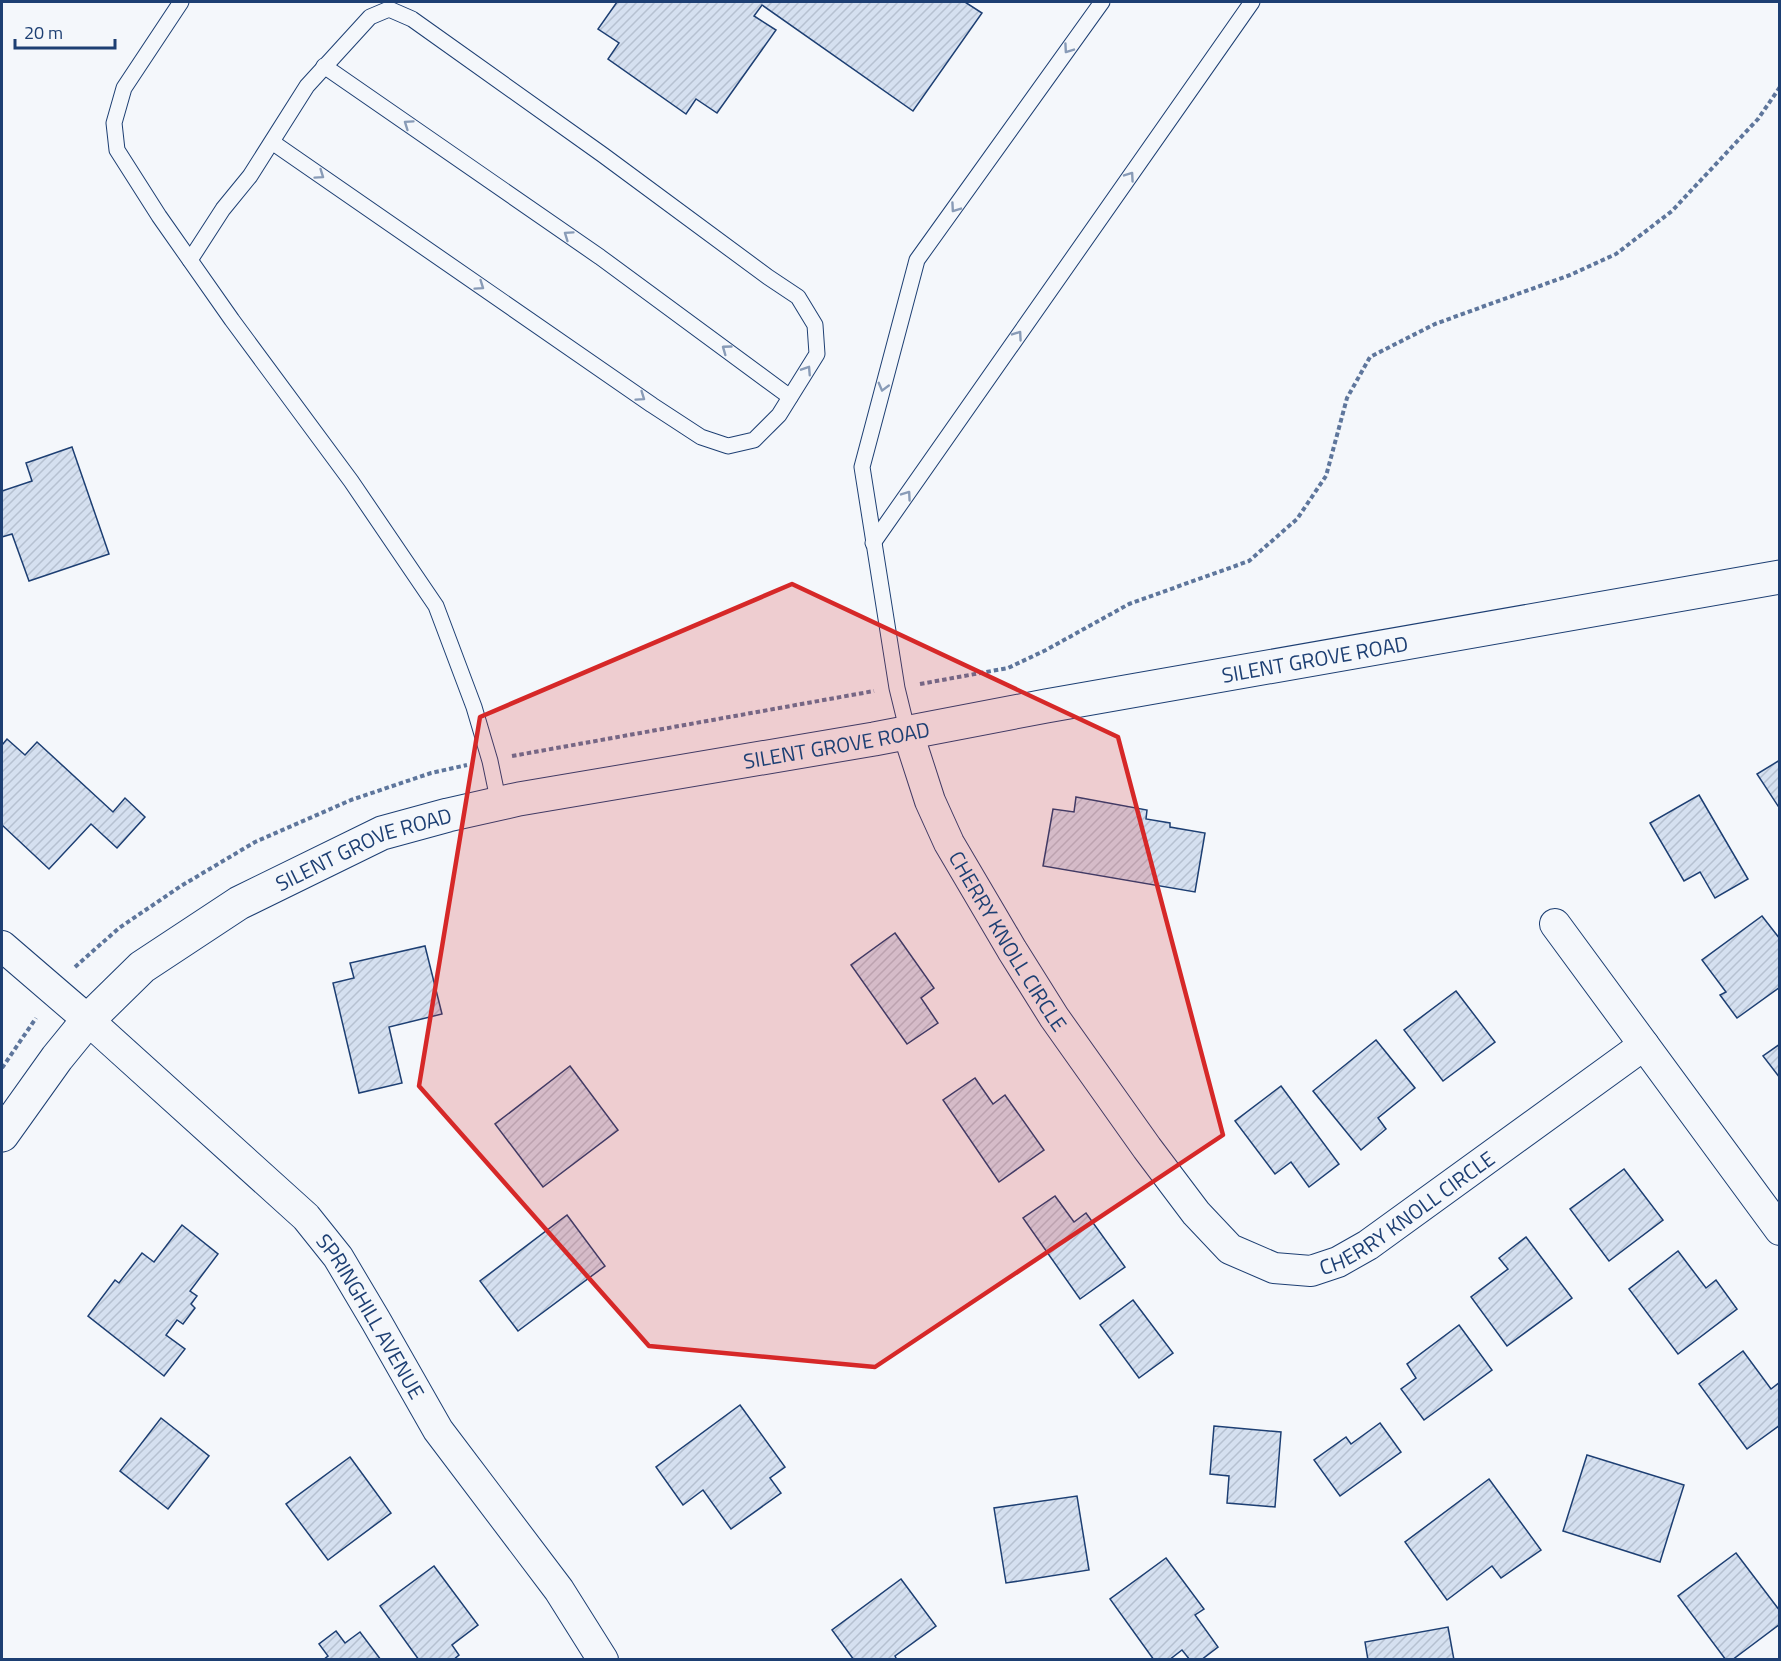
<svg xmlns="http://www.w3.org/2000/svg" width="1781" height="1661" viewBox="0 0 1781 1661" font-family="'Titillium Web',sans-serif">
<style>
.building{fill:url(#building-hatch);stroke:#1d3f73;stroke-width:1.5}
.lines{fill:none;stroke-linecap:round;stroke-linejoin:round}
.lane-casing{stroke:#1d3f73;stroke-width:17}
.street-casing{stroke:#1d3f73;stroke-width:32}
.secondary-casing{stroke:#1d3f73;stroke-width:35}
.path{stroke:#5e769c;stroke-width:4;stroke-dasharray:4.5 3;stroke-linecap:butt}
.lane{stroke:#f4f7fb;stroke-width:15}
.street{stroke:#f4f7fb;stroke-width:30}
.secondary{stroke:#f4f7fb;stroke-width:33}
.oneway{stroke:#889bb7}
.marked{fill:#d62828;fill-opacity:0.2;stroke:#d62828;stroke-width:4.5;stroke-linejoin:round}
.labels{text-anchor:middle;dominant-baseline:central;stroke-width:4.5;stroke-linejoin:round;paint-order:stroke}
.street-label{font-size:21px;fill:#1d3f73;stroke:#f4f7fb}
</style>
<defs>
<pattern id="building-hatch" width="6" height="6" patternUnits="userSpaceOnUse" patternTransform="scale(1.5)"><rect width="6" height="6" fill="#d5e0f0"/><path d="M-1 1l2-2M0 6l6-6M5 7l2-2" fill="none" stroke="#b6c1d1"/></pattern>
</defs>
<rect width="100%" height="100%" fill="#f4f7fb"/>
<g class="building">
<path d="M617 2H965L982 13 913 111 762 5 754 16 776 30 717 113 696 99 686 114 608 59 619 43 598 29Z"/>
<path d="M72 447 109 554 29 581 12 534 2 537V491L32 481 26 463Z"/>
<path d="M7 739 25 755 37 742 113 812 125 798 145 817 117 848 91 824 49 869 2 825V745Z"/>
<path d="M1780 760V809L1757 774Z"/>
<path d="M1699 795 1748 879 1715 898 1700 872 1684 881 1650 823Z"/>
<path d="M1076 797 1147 810 1146 819 1170 823V827L1205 833 1195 892 1043 866 1053 809 1074 812Z"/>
<path d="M1762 916 1780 939V987L1737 1018 1720 995 1726 992 1702 960Z"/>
<path d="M895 933 934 988 921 998 938 1023 907 1044 851 965Z"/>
<path d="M425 946 442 1014 389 1027 402 1083 359 1093 333 983 354 978 350 963Z"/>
<path d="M1456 991 1495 1042 1443 1081 1404 1030Z"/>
<path d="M1376 1040 1415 1088 1378 1118 1386 1129 1361 1150 1313 1091Z"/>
<path d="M1780 1044V1078L1763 1056Z"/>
<path d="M570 1066 618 1130 543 1187 495 1124Z"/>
<path d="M975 1078 993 1104 1005 1095 1044 1150 999 1182 943 1100Z"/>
<path d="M1281 1086 1339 1164 1309 1187 1291 1162 1275 1174 1235 1121Z"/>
<path d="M1624 1169 1663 1220 1609 1261 1570 1209Z"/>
<path d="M1055 1196 1074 1222 1086 1213 1125 1267 1080 1299 1023 1218Z"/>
<path d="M567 1215 605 1266 518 1331 480 1281Z"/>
<path d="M182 1225 218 1254 190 1291 197 1296 191 1304 195 1308 183 1324 177 1320 166 1335 185 1349 164 1376 88 1316 115 1280 119 1283 142 1253 154 1262Z"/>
<path d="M1526 1237 1572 1298 1507 1346 1471 1297 1508 1269 1499 1258Z"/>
<path d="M1678 1251 1706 1288 1716 1280 1737 1309 1678 1354 1629 1289Z"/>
<path d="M1133 1300 1173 1353 1139 1378 1100 1325Z"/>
<path d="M1459 1325 1492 1370 1424 1420 1401 1389 1416 1378 1407 1364Z"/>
<path d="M1743 1351 1771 1389 1780 1382V1425L1747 1449 1699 1384Z"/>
<path d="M740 1405 785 1467 770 1478 781 1493 731 1529 703 1490 683 1505 656 1467Z"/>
<path d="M161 1418 209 1456 168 1509 120 1471Z"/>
<path d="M1380 1423 1401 1452 1340 1496 1314 1460 1346 1437 1351 1444Z"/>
<path d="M1214 1426 1281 1432 1275 1507 1227 1503 1229 1476 1210 1474Z"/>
<path d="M1587 1455 1684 1485 1660 1562 1563 1531Z"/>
<path d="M350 1457 391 1513 328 1560 286 1504Z"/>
<path d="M1489 1479 1541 1550 1501 1578 1492 1566 1447 1600 1405 1542Z"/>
<path d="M1077 1496 1089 1570 1006 1583 994 1508Z"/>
<path d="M1736 1553 1780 1611V1624L1732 1660H1726L1678 1596Z"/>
<path d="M1166 1558 1204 1609 1195 1615 1218 1647 1201 1660H1190L1182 1650 1169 1660H1154L1110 1599Z"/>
<path d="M434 1566 478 1625 452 1645 459 1655 453 1660H419L380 1606Z"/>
<path d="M901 1579 936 1626 895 1656 897 1660H854L832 1630Z"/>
<path d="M1448 1627 1454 1660H1368L1365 1642Z"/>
<path d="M336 1631 345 1643 360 1632 381 1660H323L328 1656 319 1644Z"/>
</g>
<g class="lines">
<defs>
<g id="lane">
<path d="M181 2 124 88 114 123 117 150 159 216 232 320 351 481 436 606 474 707 490 761 499 804"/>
<path d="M324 66 600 257 790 397"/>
<path d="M190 260 223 209 250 176 307 86 370 17 389 9 412 19 603 155 768 277 798 297 815 325 817 354 779 415 754 440 728 446 701 437 652 405 272 142"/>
<path d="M873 543 1252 2"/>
<path d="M908 733 897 688 862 467 917 260 1102 2"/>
</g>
<g id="street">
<path id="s1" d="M908 733 930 801 949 843 1012 950 1054 1017 1147 1148 1196 1213 1230 1249 1274 1268 1311 1271 1338 1262 1368 1245 1644 1045"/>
<path d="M1555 924 1780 1230"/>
<path id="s2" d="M2 946 88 1020 306 1217 338 1257 376 1321 438 1430 559 1590 603 1660"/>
</g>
<g id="secondary">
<path id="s3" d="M2 1135 57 1058 88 1020 142 967 239 903 382 833 448 815 519 799 874 739 1046 706 1780 577"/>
</g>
</defs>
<use href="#lane" class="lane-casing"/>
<use href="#street" class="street-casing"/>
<use href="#secondary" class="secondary-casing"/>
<g class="path">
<path d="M920 684 1008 668 1046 650 1129 604 1249 561 1297 519 1326 476 1347 398 1370 357 1435 324 1570 275 1616 254 1672 211 1758 119 1780 87"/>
<path d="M512 756 874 691"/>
<path d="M75 967 119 928 181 886 255 842 351 800 431 773 467 765"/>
<path d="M2 1068 36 1018"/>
</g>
<use href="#lane" class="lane"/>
<use href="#street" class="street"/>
<use href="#secondary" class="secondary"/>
</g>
<defs><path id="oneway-chevron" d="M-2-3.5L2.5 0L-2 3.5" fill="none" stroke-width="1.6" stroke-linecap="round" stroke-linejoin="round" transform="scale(1.5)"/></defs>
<g class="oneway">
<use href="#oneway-chevron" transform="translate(1068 49) rotate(125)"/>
<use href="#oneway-chevron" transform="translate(408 124) rotate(-145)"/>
<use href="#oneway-chevron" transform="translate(320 175) rotate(35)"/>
<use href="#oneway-chevron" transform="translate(1130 176) rotate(-55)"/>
<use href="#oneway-chevron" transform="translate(955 208) rotate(125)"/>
<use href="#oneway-chevron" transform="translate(568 235) rotate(-145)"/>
<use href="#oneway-chevron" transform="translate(480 286) rotate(35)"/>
<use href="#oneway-chevron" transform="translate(1018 335) rotate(-55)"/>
<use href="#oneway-chevron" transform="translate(726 349) rotate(-144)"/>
<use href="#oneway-chevron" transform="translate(807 370) rotate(-57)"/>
<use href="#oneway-chevron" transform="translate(883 387) rotate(105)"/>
<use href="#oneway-chevron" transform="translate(641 397) rotate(35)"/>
<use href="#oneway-chevron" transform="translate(907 495) rotate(-55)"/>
</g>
<path class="marked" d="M792 584 1118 737 1223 1135 875 1367 649 1346 419 1086 480 717Z"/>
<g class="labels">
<g class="street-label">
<text stroke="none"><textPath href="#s3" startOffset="1444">SILENT GROVE ROAD</textPath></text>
<text stroke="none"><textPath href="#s3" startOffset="958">SILENT GROVE ROAD</textPath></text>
<text stroke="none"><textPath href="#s3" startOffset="472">SILENT GROVE ROAD</textPath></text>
<text stroke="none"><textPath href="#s1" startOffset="232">CHERRY KNOLL CIRCLE</textPath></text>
<text stroke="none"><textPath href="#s1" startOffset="810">CHERRY KNOLL CIRCLE</textPath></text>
<text stroke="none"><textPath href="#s2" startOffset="526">SPRINGHILL AVENUE</textPath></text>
</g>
</g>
<rect width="1781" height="1661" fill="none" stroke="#1d3f73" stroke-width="6"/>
<path d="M15 39v9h100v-9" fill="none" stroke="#1d3f73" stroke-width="3"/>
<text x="24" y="39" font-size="18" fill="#1d3f73" stroke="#f4f7fb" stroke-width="4.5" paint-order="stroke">20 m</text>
</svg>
